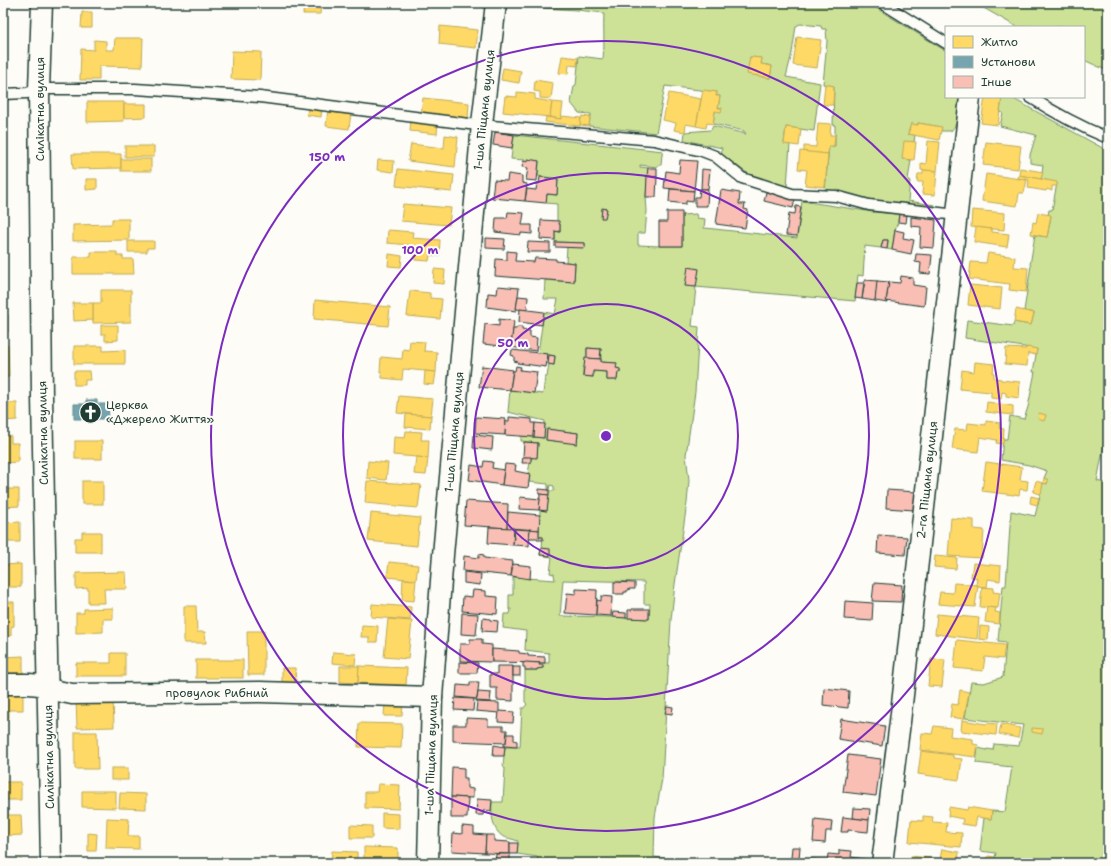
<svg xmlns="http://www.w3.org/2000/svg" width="1111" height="866" viewBox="0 0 1111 866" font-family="'Shantell Sans',sans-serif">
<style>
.green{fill:#cde297;stroke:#769066;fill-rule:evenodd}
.homes{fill:#ffd966;stroke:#bcaa57}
.public{fill:#76a5af;stroke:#5c868a}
.building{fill:#f9beb4;stroke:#1f3d34}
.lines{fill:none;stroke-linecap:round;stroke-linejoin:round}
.lane-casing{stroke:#1f3d34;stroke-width:13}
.street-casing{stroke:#1f3d34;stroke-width:23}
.lane{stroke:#fdfcf7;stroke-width:10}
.street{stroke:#fdfcf7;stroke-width:20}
.ring{fill:none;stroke:#7b2cbf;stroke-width:2}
.labels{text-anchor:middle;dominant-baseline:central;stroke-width:4;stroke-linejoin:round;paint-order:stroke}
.street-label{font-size:12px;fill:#1f3d34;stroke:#fdfcf7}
.poi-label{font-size:12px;fill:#1f3d34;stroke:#fdfcf7;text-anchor:start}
.centre{fill:#7b2cbf;stroke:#fdfcf7;stroke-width:2}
.ring-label{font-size:12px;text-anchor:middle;font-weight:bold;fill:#7b2cbf;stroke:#fdfcf7;stroke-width:4;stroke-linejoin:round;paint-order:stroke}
</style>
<rect width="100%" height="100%" fill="#fdfcf7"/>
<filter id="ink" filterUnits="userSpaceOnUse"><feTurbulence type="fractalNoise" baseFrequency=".025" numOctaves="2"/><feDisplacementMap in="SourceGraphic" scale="8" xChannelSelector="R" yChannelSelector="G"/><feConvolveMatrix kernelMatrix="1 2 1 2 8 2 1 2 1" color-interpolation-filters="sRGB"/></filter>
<g filter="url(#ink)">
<g class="green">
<path d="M510 3H868L946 51V97H960C959 109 960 122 951 131H941V127L918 123V125L911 124 908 134 915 135 914 142 903 159 911 160 908 180 910 181 908 201 935 205 934 210 886 204 825 191 829 146H835V125H833L834 86 823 84 827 42 826 29H822L821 26 800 24 796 26 792 53 786 77 820 83 814 131 786 127 784 143 790 144 787 187 752 176 744 171 721 154 722 148 684 140 685 132 711 130 713 126 746 134 744 131 713 124 715 111 721 108H718L720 96H716L717 92 665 86 656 133 589 126 590 118 591 117V114L579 113 571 103 574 86 576 85 579 56 603 59C605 43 603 28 604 13L577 10 509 6ZM750 57 762 58 761 64 772 66 770 78 748 74Z"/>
<path d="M975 3H1108V71L1084 60V27H1017Z"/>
<path d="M1002 97H1010L1108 151V425L1097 481 1108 484V863H994L996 853 980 851 984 818 991 819 992 811 1005 812 1012 767 976 763 978 748 987 750V749L993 750 994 744 1019 746 1023 725 965 718 971 682 984 683 1003 677 1006 642 998 641 1003 586H1006L1011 511 1035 516 1043 483 1047 484 1048 480 1044 478 1047 471 1029 465 1001 460 1003 439H1007L1010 416 1024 419 1028 407 1035 372H1033L1037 349 965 338 967 320 1013 326 1014 322 1031 325 1034 313 1024 311 1031 265H1030L1035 235 1047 237 1051 216 1048 215 1049 210H1052L1057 183 1041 179 1043 165 1030 163V155L1036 135 1000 126 1003 113 1000 112Z"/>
<path d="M514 135 663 151V154H662L661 165H658L657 167 640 165V167L648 168 646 197 647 211 645 233H638V245L659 246H682V215L696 214 697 218 705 219 704 228H705L797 238 802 201 873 212 899 214 898 222 895 230 892 250 887 249 888 240H883L881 248 865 246 863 276 858 275 855 301 696 287 692 326 699 327 695 392 686 455 689 480 687 503 675 584 671 620 662 779 655 817 654 857 698 863H530L532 860 537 861 538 857 517 854 518 841C513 839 506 838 502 836 492 829 491 813 492 802H503L505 769 503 766 505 747H520L522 708H524L527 704 525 702V670H537V669L543 668V665H539L540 663H549V653L525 650 526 631 503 628 504 614H510L511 609H509V595H513V577L555 580 554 574 550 573 552 557 540 555 541 548H542L543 537H539L540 510 547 511 549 491H554V486L550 485 549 490H548V484L529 482 530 474 528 473 530 463H531V457H537L538 443 521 441V436L544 438 545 421 508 412 510 390 543 394 545 377H547L549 364 554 365 555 356 538 353 544 312 555 314 558 299H544L545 280 574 282 575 263 566 262 567 247H585V243L555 242V231L560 232V224L557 221V204L546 203 547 194 557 195 558 179 538 176 539 161 511 159ZM587 348 601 349V362L616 363V368L620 369V372H618L617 380H607V372L593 371V377L583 376V368H585L587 358ZM547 429 578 433 577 443 546 440ZM563 580 644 582V604H650L649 619 612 617 560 616Z"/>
</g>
<g class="homes">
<path d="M304 3H321L320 14H303Z"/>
<path d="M82 12H92V28H81Z"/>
<path d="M440 26 478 30 476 48 439 44Z"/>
<path d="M797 37 821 40 817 68 793 65Z"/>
<path d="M115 38H143L142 67 99 66V80H80L81 49 94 50V40L106 41V50H114Z"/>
<path d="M232 51 261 52 260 80 231 79Z"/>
<path d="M562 56 578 58 577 66 569 65 568 74 559 73Z"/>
<path d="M750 57 762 58 761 64 772 66 770 78 747 74Z"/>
<path d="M503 68 521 71 519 83 501 80Z"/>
<path d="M535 80 553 83 551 99 540 98V92L534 91Z"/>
<path d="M825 84 834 86 833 105H823Z"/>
<path d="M703 90 717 92 716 96H720L718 108H722L721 112 715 111 713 124 707 123 706 128 696 126Z"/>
<path d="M517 92 535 94V99L552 102 550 117 503 112 505 96 517 97Z"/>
<path d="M669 93 701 99 696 126 686 124 685 132 674 130 676 123 663 120Z"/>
<path d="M985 97H1002L998 125 981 123Z"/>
<path d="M423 98 469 103 468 119 421 114Z"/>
<path d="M87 102H124V121L87 122Z"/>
<path d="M552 102 563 103 561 119 550 117Z"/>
<path d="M124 104H146V117L124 118Z"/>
<path d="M308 107 322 108 321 117 307 115Z"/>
<path d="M328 109 351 112 349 129 326 126Z"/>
<path d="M561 116 581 118 580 126 545 122 546 117 561 119Z"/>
<path d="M582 116 590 117 589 126 580 125 581 118H582Z"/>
<path d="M411 119 438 122 437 134 410 131Z"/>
<path d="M818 123 831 124 830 135H835L834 146H829L828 154 804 152V146L816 147Z"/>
<path d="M918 123 942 127 939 140 908 134 911 124 918 125Z"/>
<path d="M786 127 801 129 799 146 784 144Z"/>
<path d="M445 135 458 137 455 167 408 161 411 144 444 148Z"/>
<path d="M904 141 916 142 914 160 902 159Z"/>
<path d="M928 141 940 142 937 171 921 170V163L926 164Z"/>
<path d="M986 142 1021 146 1018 169 983 165Z"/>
<rect x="125" y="146" width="29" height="11"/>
<path d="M800 151 828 154 825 187 805 185 807 170 798 169Z"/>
<path d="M72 154H121V168L73 169Z"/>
<rect x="121" y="159" width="30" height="12"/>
<path d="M378 160 394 161 393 172 377 170Z"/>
<path d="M1020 168 1043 172 1041 179 1019 175Z"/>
<path d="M398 169 454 175 452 192 396 186Z"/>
<path d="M923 170 937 171 935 195 922 194 923 182H917L918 174H923Z"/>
<path d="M986 174 1027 180 1024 193H1019L1017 206 982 201Z"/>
<path d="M1019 175 1057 182V186H1052V191L1047 189 1046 191 1028 188 1029 180 1018 178Z"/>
<path d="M86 179H97V189L86 190Z"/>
<path d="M403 204 451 208 449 225 401 221Z"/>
<path d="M972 210 1005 213 1004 230 971 227Z"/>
<path d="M1038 213 1051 215 1047 237 1031 234 1033 222 1036 223Z"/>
<path d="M112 219H129V240L73 241V225L112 224Z"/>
<path d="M976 227 992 229V232L1009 234 1007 247 974 242Z"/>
<path d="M388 230 413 232 412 238 440 240 439 256 430 255 429 261 415 260V254L409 253 410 245 387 243Z"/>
<path d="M128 241H154V248H147V252H128Z"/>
<path d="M91 252H117V256H123V259H133L134 274H73V257H91Z"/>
<path d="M988 253 1015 257 1014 267 1028 268 1026 292 1009 290 1010 284 969 279 971 262 986 263Z"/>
<path d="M389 254 402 256 401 267 388 266Z"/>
<path d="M434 269 445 270 444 284 433 283Z"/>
<path d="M970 285 1002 288 1000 309 968 305Z"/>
<path d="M101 290H131V322L93 323V303H101Z"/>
<path d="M410 291 430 293V298L442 299 440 319 407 316Z"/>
<path d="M315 300 390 307 388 326 314 319Z"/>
<path d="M73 303H93V320L74 321Z"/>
<path d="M1016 309 1034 313 1031 325 1014 322Z"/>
<path d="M8 315V332H3V316Z"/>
<path d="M101 325H118V340L105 341V334H101Z"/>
<path d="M410 341 425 342 424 351 437 352 436 372 403 369 402 380 382 378V372H380L381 357 402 359 403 349 409 350Z"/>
<path d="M3 345H8L9 377H3Z"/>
<path d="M74 346H103V351L125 350V364H74Z"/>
<path d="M1027 347 1037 349 1036 355 1028 353 1027 366 1005 364 1006 348 1026 349Z"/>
<path d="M975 362 994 364 993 373H994V378L1001 379V380L1020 382 1019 398 1006 396V393L1002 392 1001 399 991 398V392L960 389 962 370 974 372Z"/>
<path d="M74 371H89L90 380H85V385H74Z"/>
<path d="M425 371 436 372 434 385 424 384Z"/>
<path d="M399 396 433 399 431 416 397 413Z"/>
<path d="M987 402 1013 406V415L986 412Z"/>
<path d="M3 403H17V420L3 421Z"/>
<path d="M1039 413 1046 415 1044 421 1038 419Z"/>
<path d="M406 414 431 416 430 429 405 427Z"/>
<path d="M986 421 1000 423 999 428 1004 429 1003 444 996 443 997 440 980 437 978 452 952 449 955 429 967 430 968 423 986 425Z"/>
<path d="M406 431 422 432 421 440H429L428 458 393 455 394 437 405 438Z"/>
<path d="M3 436H11V443H18V462L3 463Z"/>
<rect x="75" y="441" width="27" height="18"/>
<path d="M416 457 428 458 426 475 414 474Z"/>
<path d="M368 461 388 463 386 480 367 478Z"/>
<path d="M986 462 1022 467 1020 480 1028 481 1027 490 1020 489 1019 495 1014 494V495L982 491Z"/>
<path d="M1044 478 1048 480 1047 484 1043 483 1041 494 1033 492 1036 481 1043 483Z"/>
<rect x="82" y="481" width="21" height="23"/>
<path d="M367 481 421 485 418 508 365 503Z"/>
<path d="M3 489H19V506L3 507Z"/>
<path d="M1031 496 1039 498 1037 505 1030 503Z"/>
<path d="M371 513 420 518 417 546 368 541Z"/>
<path d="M951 518 974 520V529L984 530 982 558 948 556Z"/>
<path d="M20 522V542H3V523Z"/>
<path d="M82 532H101V552H75V538H82Z"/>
<path d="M935 556 957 558 956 569 934 567Z"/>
<path d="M389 562 418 565 416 580 387 577Z"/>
<path d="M973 563 1001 566 1000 581 988 579 987 587 977 586 978 585H976L977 578 971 577Z"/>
<path d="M21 564V587H3V565Z"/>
<path d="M126 572 127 589H104L105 603H88V588L76 589V573Z"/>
<path d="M403 579 416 580 414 601 402 600Z"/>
<path d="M954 583 978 585 975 607 938 604 940 592 953 593Z"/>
<path d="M982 587 994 588 993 592 1000 593 998 608 980 607Z"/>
<path d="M3 602H14V626L11 627V636H3Z"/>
<path d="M372 604 411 607 410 620 371 617Z"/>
<path d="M184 606H196L197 632H205L206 643H184Z"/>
<path d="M987 607 996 608 995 612 1000 613 999 624 985 622Z"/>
<path d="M113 608V619H103V632L76 633V613H84V609Z"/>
<path d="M937 614 979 618 977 639 935 634Z"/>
<path d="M388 619 412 621 408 659 384 657Z"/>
<path d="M362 625 378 626 377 642H369V637H361Z"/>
<path d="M980 626 989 627 988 640 979 639Z"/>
<path d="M247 631H264V675H248Z"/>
<path d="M957 640 1005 645 1003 659 985 657 983 671 954 668Z"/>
<path d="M3 648H5V657L23 656V673H3Z"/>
<path d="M333 652 356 654 355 665 332 663Z"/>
<path d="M111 653H125V676H76V663H111Z"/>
<path d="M931 659 945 660 942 687 928 686Z"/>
<rect x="196" y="660" width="47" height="18"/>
<path d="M340 666H359L358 683 340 682Z"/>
<path d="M359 666 407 668 406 685 358 683Z"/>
<path d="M282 668H295L296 683H282Z"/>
<path d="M960 690 969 692 964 719 950 717 952 704 958 705Z"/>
<path d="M3 694H23V710H9V718H3Z"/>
<path d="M113 699 114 727 77 728 76 700Z"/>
<path d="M385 702H403L402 716H384Z"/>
<path d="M962 720 986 724 987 723 997 724 996 735 961 731Z"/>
<path d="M359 723 402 724 401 748 358 747Z"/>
<path d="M1001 724 1020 728 1018 738 999 734Z"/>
<path d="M934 726 951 728 950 736 973 739V744L978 745 976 757 920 750 922 733 932 734Z"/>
<path d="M1032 728 1043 729 1042 734 1032 732Z"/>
<path d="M75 732H97L98 769H75Z"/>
<path d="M921 751 953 755V758L962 759 959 780 918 774Z"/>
<rect x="111" y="768" width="17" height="12"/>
<path d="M3 773H5V782H21V800H3Z"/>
<path d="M378 784 400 785 399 809 365 808V792H377Z"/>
<path d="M82 791H116V808L82 807Z"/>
<path d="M120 793 146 794V809L119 808Z"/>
<path d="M949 807 967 810 968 807 992 811 991 819 977 817 975 826 962 824 963 819 948 816Z"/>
<path d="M3 809H8V815H21L22 835 3 836Z"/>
<path d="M382 813 399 814V829L382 828Z"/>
<path d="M923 816 933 817 932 822 947 823 946 832 962 833 961 847 909 842 911 820 923 821Z"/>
<path d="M107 818 129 819 128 836H139V849L106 848Z"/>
<path d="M350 825 372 826V838H350Z"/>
<path d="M88 833 97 834 96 851H88Z"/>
<path d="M364 847 398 848V863H364Z"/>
<path d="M942 849 959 852 958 862H961V863H950V862L941 861 942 860 940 859Z"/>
<path d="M332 851 357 852V863H331Z"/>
<path d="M911 856 942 860 941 863H910Z"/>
<path d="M988 856 995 857 994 863H986Z"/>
<path d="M22 860V863H3V861Z"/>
</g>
<path class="public" d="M86 400H97V404H108L109 419H74V404H86Z"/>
<g class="building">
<path d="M495 132 514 135 512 148 493 145Z"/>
<path d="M528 159 539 161 537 181 526 180 528 168 522 167 523 161 528 162Z"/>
<path d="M680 160 697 161 694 191 664 188 666 171 679 173Z"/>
<path d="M648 168H657V177L647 176Z"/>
<path d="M702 169 710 170 708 189H701Z"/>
<path d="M508 174 522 176V183L527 184 525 201 492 198 494 180 507 181Z"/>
<path d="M647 176 657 177 656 197H646Z"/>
<path d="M540 177 558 179 557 195 547 194 546 203 525 201 527 189 536 190 537 183 539 184Z"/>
<path d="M670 189 694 191 693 202 686 201V204L669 202Z"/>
<path d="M700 189H708L707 206H695V197H699Z"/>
<path d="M721 190 740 193 739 204H745L744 209 748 210 745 228 716 224Z"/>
<path d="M766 192 795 199 793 208 764 201Z"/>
<path d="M796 206 801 207 797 236 786 235 789 213 795 214Z"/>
<path d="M602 208 607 209 605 218H601Z"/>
<path d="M508 212 524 213 522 225H532V234L521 233V235L495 232 496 218H507Z"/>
<path d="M667 212H682V246H659V222H667Z"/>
<path d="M899 214 907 215 906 223 898 222Z"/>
<path d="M911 217 936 220 934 248 920 247 921 227 911 226Z"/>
<path d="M541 220 559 221V224H560V232L555 231V240L540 239Z"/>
<path d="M895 230 904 232 903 238 914 240 911 254 892 250Z"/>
<path d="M486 238 505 239 504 249 486 248Z"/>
<path d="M883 240H888L887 249 881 248Z"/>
<path d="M528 242 550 243V252H527Z"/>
<path d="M555 242 585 243V248L555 247Z"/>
<path d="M507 251 516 252 515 261 534 262 535 258 556 259V261L575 263 574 282 495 276 496 259 507 260Z"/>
<path d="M916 254 932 255 930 274 920 273 921 263 915 262Z"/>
<path d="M688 267 699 269 696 287 685 286Z"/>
<path d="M901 276 913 278V285L926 287 924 306 886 301 889 282 900 283Z"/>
<path d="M865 280 878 281 875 301 862 299Z"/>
<path d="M877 281 889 282 886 301 888 302V303L875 301Z"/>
<path d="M857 283H864L862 299 855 298Z"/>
<path d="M498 286 519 288 516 311 487 307 488 293 497 294Z"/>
<path d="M518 296 528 297 527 310 516 309Z"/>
<path d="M520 309 544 312 542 325 519 322Z"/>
<path d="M499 319 514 321 511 347 483 344 485 324 499 326Z"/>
<path d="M517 327H522V330L530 331V337L537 338 536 351 511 347 513 329H516Z"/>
<path d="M587 348 601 349 600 359 587 358Z"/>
<path d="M512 350 548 354 546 367 517 363 518 362 514 361V356L511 355Z"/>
<path d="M549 355 555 356 554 365 548 364Z"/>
<path d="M585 358 601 359V362L617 363 616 368 620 369V372H618L617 380H607V372L593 371V377L583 376Z"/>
<path d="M482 366 513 370 510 390 479 387Z"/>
<path d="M516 366 521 367 520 370 537 372 534 393 510 390 513 371H515Z"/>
<path d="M476 417 506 419 505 435 475 433Z"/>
<path d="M509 417 532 419V423H535L534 437 505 435 506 421H509Z"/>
<path d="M535 423 545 424 544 438 534 437Z"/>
<path d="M547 429 578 433 577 444 546 440Z"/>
<path d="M474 435 493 437 492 450 473 448Z"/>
<path d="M524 442 538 443 537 458 523 457Z"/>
<path d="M523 457H531V463H522Z"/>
<path d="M484 461 493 462 492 468 504 470 502 485 469 480 471 465 483 467Z"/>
<path d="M505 464 516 465 515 471 530 474 528 488 502 485Z"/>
<path d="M539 489 549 490V495L539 494Z"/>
<path d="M887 490 916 492 914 510 886 508Z"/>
<path d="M540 494 549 495 547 511 539 510Z"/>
<path d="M520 497 540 499 539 510 519 509Z"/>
<path d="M466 501 508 504 507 528 464 525Z"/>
<path d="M508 512 540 515 539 530 507 528Z"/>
<path d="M489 527 514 528 513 545 488 543Z"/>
<path d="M515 529 530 530 529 546 513 545Z"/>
<path d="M529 529 539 530V537H543V540H538V538H529L530 530Z"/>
<path d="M878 535 907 537 905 555 877 553Z"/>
<path d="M541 548 550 549V556L540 555Z"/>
<path d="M479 554 484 555V558L513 561 511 576 463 571 464 556 479 558Z"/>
<path d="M513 564 531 566 530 579 511 576Z"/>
<path d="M464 572 481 574 480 585 464 583Z"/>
<path d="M614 582 635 583V589H629V590H627V592H624V594H614Z"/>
<path d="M874 583 902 585 901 602 872 601Z"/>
<path d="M576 589 597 590 596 615 565 613 567 593 576 594Z"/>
<path d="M473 590 486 591V596L498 597 497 614 462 611 463 596 472 597Z"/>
<path d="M601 596 612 597 611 616 596 615 597 600 601 601Z"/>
<path d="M845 601 873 603 872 621 844 619Z"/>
<path d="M632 609H649V619L628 618V610H632Z"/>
<path d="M613 612 626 613V618L612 617Z"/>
<path d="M462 613 478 614 476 635 461 634Z"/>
<path d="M483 618 490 619V620L498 621 497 632 482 631Z"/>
<path d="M470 639H482V644L492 645V662L460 661V644H470Z"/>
<path d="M492 649 519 651V653L528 654V656L545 657V663L492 662Z"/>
<path d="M459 662 478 663 477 673H459Z"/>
<path d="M526 662 540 663 539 665H543V668L537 669V670H525V667H523V663Z"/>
<path d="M497 666H513V701L497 700V688H490V674H497Z"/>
<rect x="513" y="667" width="7" height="9"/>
<path d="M470 682H479L477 699 456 697 457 685 470 686Z"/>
<path d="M824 688 849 691 848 708 823 705Z"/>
<path d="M478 692 491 693 490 702 476 701V699H477Z"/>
<path d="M455 698 474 699 473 711 454 710Z"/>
<path d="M477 702 499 703V713L476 711Z"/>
<path d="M667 706 673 707 672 714 665 713Z"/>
<path d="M499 711 514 712 513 723 498 722Z"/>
<path d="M466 718 488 719V726H503V730H507L506 743 453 741V725H466Z"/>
<path d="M841 719 885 726 882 746 838 739Z"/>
<path d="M507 734H514V740L517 741V747L504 746V743H506Z"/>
<path d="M494 745 505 747 504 756H493Z"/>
<path d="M848 755 881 759 876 796 843 792Z"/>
<path d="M452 767 464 768V778H467V788L473 789V798L451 797Z"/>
<path d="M451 797 468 798 467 818H451Z"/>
<path d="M477 799 492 800 491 811 484 810 483 815H476Z"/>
<path d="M854 808 870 809 869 820 853 818Z"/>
<path d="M843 817 869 820 868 832 848 830V832H841Z"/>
<path d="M815 819 832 821 831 831H826L825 843 813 842Z"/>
<path d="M462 826 474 827V834L486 835 485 853 452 851 453 833 462 834Z"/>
<path d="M486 835H494V841L510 842V854L485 853Z"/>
<path d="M510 843H518L517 854H510Z"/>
<path d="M792 847H800L799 859 791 858Z"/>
<path d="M839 850 852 851 851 857 865 859V863H827L828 854 839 855Z"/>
<path d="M496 854H510V863H495Z"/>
<path d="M810 859 827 860V863H802V860H810Z"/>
</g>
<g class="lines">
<defs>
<g id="lane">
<path d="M882 3 946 43"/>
<path d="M3 94 27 93 39 89H135L260 97 469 124 654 140 702 151 715 156 742 178 792 194 836 196 869 205 957 215"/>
<path d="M1030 97C1055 113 1081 127 1108 138"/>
</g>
<g id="street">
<path d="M42 3 39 89 42 397 51 863"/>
<path d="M3 684H29L40 685 48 689 72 694 260 692 432 697"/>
<path d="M428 863 432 697 443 555 482 124 496 3"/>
<path d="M882 863 900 722 970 97"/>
</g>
</defs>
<use href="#lane" class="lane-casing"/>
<use href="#street" class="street-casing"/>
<use href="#lane" class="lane"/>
<use href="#street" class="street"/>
</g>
</g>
<g class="ring">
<circle cx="606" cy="436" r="132"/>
<circle cx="606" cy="436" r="263"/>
<circle cx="606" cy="436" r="395"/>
</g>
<defs>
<symbol id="church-disc" viewBox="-11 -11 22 22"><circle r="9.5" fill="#1f3d34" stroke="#fdfcf7"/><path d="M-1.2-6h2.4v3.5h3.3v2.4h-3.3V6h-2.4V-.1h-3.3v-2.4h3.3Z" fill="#fff"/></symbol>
</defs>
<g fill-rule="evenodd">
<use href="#church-disc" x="78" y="400" width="25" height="25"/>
</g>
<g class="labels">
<g class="street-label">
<text transform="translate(40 109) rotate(-90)">Силікатна вулиця</text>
<text transform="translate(484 110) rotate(-84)">1-ша Піщана вулиця</text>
<text transform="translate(454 432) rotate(-85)">1-ша Піщана вулиця</text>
<text transform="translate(43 433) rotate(-91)">Силікатна вулиця</text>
<text transform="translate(927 480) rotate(-84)">2-га Піщана вулиця</text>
<text x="217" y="693">провулок Рибний</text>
<text transform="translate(431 755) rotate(-88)">1-ша Піщана вулиця</text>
<text transform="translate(49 757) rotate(-91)">Силікатна вулиця</text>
</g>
<g class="poi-label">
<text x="106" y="405">Церква<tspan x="106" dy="14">«Джерело Життя»</tspan></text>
</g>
</g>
<circle cx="606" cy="436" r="6" class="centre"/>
<g class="ring-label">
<text x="327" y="161">150 m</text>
<text x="420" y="254">100 m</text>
<text x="513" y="347">50 m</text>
</g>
<rect width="1111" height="866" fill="none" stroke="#fdfcf7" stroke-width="16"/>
<rect x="8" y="8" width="1095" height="850" fill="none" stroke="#1f3d34" stroke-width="1.5" filter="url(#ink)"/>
<rect x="945" y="26" width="140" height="72" fill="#fdfcf7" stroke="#a4b0a9"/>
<rect x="953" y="36" width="20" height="12" fill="#ffd966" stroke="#a4b0a9"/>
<text x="981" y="46" font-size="12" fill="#1f3d34">Житло</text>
<rect x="953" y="56" width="20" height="12" fill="#76a5af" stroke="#a4b0a9"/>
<text x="981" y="66" font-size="12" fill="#1f3d34">Установи</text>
<rect x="953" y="76" width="20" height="12" fill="#f9beb4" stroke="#a4b0a9"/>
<text x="981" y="86" font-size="12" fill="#1f3d34">Інше</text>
</svg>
